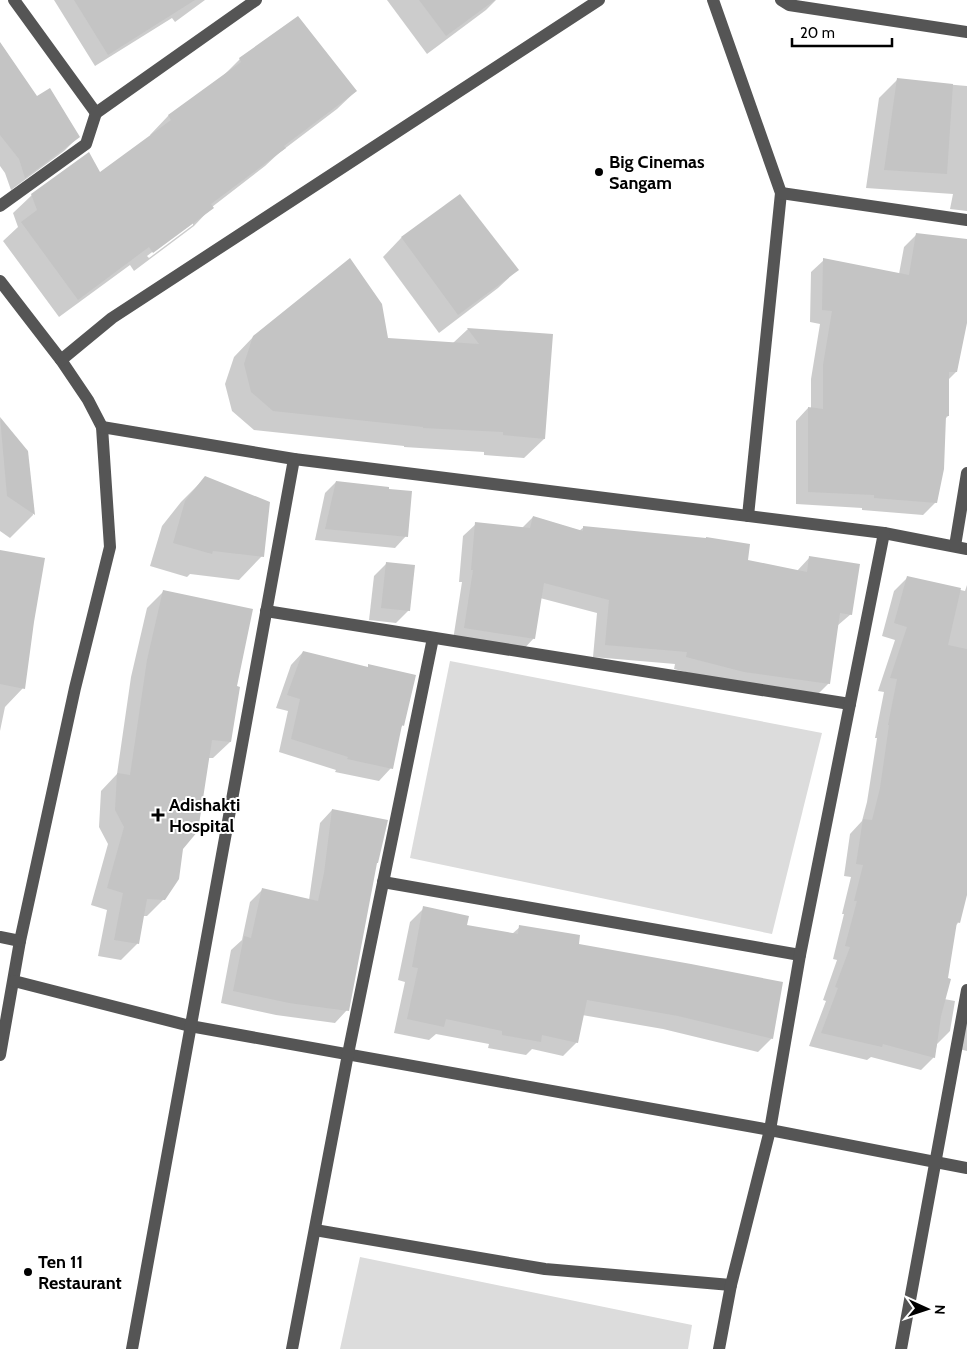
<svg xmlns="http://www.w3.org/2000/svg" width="967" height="1349" viewBox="0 0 967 1349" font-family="Cabin,sans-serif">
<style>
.green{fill:#dcdcdc}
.shadow{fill:#0003;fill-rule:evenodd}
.building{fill:#c4c4c4}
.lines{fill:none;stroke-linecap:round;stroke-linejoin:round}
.minor{stroke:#555;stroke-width:12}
.poi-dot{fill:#000;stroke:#fff;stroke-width:2}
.labels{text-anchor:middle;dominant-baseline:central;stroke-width:4;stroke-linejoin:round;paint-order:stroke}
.poi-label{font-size:18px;font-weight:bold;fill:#000;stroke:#fff;text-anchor:start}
</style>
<rect width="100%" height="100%" fill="#fff"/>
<g class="green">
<path d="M450 661 822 733 772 934 410 858Z"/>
<path d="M360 1257 692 1325 688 1349H340Z"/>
</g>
<g class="shadow">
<path d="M54 0H205L175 22 172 18 95 66Z"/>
<path d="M387 0H496L486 10 427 54Z"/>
<path d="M298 17 356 91 337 109 279 153 265 166 212 207 194 226 134 271 130 265 59 317 3 241 18 227 13 213 32 195 100 173 151 136 150 135 168 116 221 78 240 59ZM193 221V225L149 258 147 256Z"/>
<path d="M0 43 37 98 78 137 64 151 11 190 5 173 0 166Z"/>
<path d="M897 80 967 86V211L950 209 953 194 866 188 879 98Z"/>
<path d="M460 196 517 270 498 288 439 333 383 257 401 238Z"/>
<path d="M917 234 967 240V305L956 372 948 380V416L945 419 936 502 923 515 862 510V508L796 504V421L808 408H811V379L820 324 810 322 811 272 824 260 899 274 904 247Z"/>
<path d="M468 329 552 335 544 439 524 458 484 455V452L404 447V446L254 430 232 411 225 384 234 357 254 336 453 343Z"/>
<path d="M0 419 27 451 33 515 10 538 0 531Z"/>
<path d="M205 478 262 556 239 580 190 574 187 577 150 566 162 526 181 502Z"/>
<path d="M336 482 406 536 395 548 315 540 325 493Z"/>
<path d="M533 517 579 531 584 527 797 571 810 557 851 614 837 626 829 683 816 696 731 684 674 669 675 664 593 657 597 613 540 598 534 638 522 651 453 640 462 582H459L463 536 476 524 522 528Z"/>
<path d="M0 551 23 688 5 707 0 731Z"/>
<path d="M387 563 409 610 396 623 369 620 374 576Z"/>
<path d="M907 578 965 591 967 585V890L959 922 955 926 944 999 955 1001 950 1031 937 1044 934 1057 921 1070 871 1057 867 1060 809 1046 826 1001 823 1000 837 960 833 959 844 914H842L851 877 844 876 850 834 862 821 867 802 877 738H875L884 692 878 691 895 640 882 636 894 591Z"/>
<path d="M163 592 235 687 230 742 213 758H208L182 849 164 899 147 916H143L137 944 121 960 98 956 107 910 91 905 108 844 99 827 101 791 117 774 131 677 147 608Z"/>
<path d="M303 652 367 668 369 666 403 725 400 728 391 768 379 781 335 772 336 770 279 752 288 711 276 708 291 665Z"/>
<path d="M332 810 375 864 347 1010 335 1023 276 1015 221 1003 231 950 242 940 250 902 263 889 309 900 320 823Z"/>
<path d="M424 908 466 926 512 934 520 927 577 945 772 1038 758 1052 663 1029 582 1015 577 1042 563 1056 532 1049 526 1055 488 1048 489 1044 436 1034 429 1040 394 1033 405 982 398 980 410 922Z"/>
<path d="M967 1011V1051L955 1048Z"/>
</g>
<g class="building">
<path d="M74 0H195L108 55Z"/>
<path d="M419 0H495L446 36Z"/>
<path d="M298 16 357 91 284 146 286 148 211 204 214 208 153 253 149 247 78 300 21 222 37 210 31 194 89 152 100 172 171 120 168 115 241 62 239 58Z"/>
<path d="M0 42 37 96 50 88 80 137 25 178 19 159 0 135Z"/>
<path d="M897 78 953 84 947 174 884 170Z"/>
<path d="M460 194 519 270 458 315 401 237Z"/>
<path d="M916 233 967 239V323L957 372H949V416H946L944 469 937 503 874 498V495L808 492V407L823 409V365L832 311 822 310 823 258 909 275Z"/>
<path d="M350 258 382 304 388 338 479 344 467 328 553 334 545 439 503 435V432L423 428V427L273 411 251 392 244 364 253 336Z"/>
<path d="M0 417 28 451 35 515 7 496Z"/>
<path d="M205 476 270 502 264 557 213 551 212 554 173 543 185 501Z"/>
<path d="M336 481 389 487V489L412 491 408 537 325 529Z"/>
<path d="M533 516 583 531V526L706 538V537L750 544 748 560 807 572 809 556 860 564 852 615 840 613 830 684 744 672 686 657 687 652 605 645 609 600 544 583 535 639 464 628 473 570H471L475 522 530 528Z"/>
<path d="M0 550 45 558 34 622 25 689 0 684Z"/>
<path d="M386 562 415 565 410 611 381 608Z"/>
<path d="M907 576 961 588 948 645 967 649V895L960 923 957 922 948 978 951 979 941 1016 935 1058 883 1044 882 1047 821 1033 838 988 835 987 850 947 845 946 857 901H854L863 865 856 864 863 819 872 820 880 788 889 725H888L897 679 890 678 907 627 894 623Z"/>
<path d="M163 590 253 609 237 686 240 687 231 742 212 740 198 831 183 849 179 879 165 900 147 899 139 944 114 940 123 893 107 888 124 827 115 810 117 773 130 775 147 660Z"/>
<path d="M303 651 368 667V664L416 675 404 726 402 725 393 769 347 759 348 757 291 739 300 699 287 695Z"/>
<path d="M332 809 388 820 378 863H377L349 1011 289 1003 233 991 244 936 251 938 262 888 318 901 324 873Z"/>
<path d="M423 906 469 916 467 925 518 934 519 925 580 935 579 944 691 964 783 982 773 1039 678 1016 587 1000 578 1043 542 1035 541 1042 502 1035V1031L446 1019 444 1027 407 1019 418 968 412 967Z"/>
</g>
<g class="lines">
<g class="minor">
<path d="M14 0 96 113 256 0"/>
<path d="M713 0 781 193 748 516"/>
<path d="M781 0 789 5 967 32"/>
<path d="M781 193 967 220"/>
<path d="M0 206 86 144 96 113"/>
<path d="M0 281 61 360 88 400 102 427 110 547 75 688 20 941 0 1055"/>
<path d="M61 360 112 318 599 0"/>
<path d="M102 427 294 459 884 533 967 549"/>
<path d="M955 546 967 473"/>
<path d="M266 611 850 704"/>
<path d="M383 882 800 955"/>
<path d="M0 937 20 941"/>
<path d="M14 981 190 1026 770 1130 967 1168"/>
<path d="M315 1230 545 1269 731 1285"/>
<path d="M132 1349 294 459"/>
<path d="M292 1349 348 1054 433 638"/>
<path d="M719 1349 731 1285 770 1130 800 955 884 533"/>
<path d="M901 1349 967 990"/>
</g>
</g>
<g class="poi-dot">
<circle cx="599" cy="172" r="5"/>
<path d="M155.5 807.5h5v5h5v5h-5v5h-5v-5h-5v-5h5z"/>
<circle cx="28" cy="1272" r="5"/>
</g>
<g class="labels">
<g class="poi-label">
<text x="609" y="162">Big Cinemas<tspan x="609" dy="21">Sangam</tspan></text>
<text x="169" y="805">Adishakti<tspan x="169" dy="21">Hospital</tspan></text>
<text x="38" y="1262">Ten 11<tspan x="38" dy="21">Restaurant</tspan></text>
</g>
</g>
<g transform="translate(927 1309) rotate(93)" stroke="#ffffff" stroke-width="4" paint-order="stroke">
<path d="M0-4L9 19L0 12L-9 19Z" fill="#000000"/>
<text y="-8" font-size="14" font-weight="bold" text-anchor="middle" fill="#000000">N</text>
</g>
<path d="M792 38v8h100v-8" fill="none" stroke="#000000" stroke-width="2.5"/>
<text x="800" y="38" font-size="15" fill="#000000" stroke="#ffffff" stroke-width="4" paint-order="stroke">20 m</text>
</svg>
